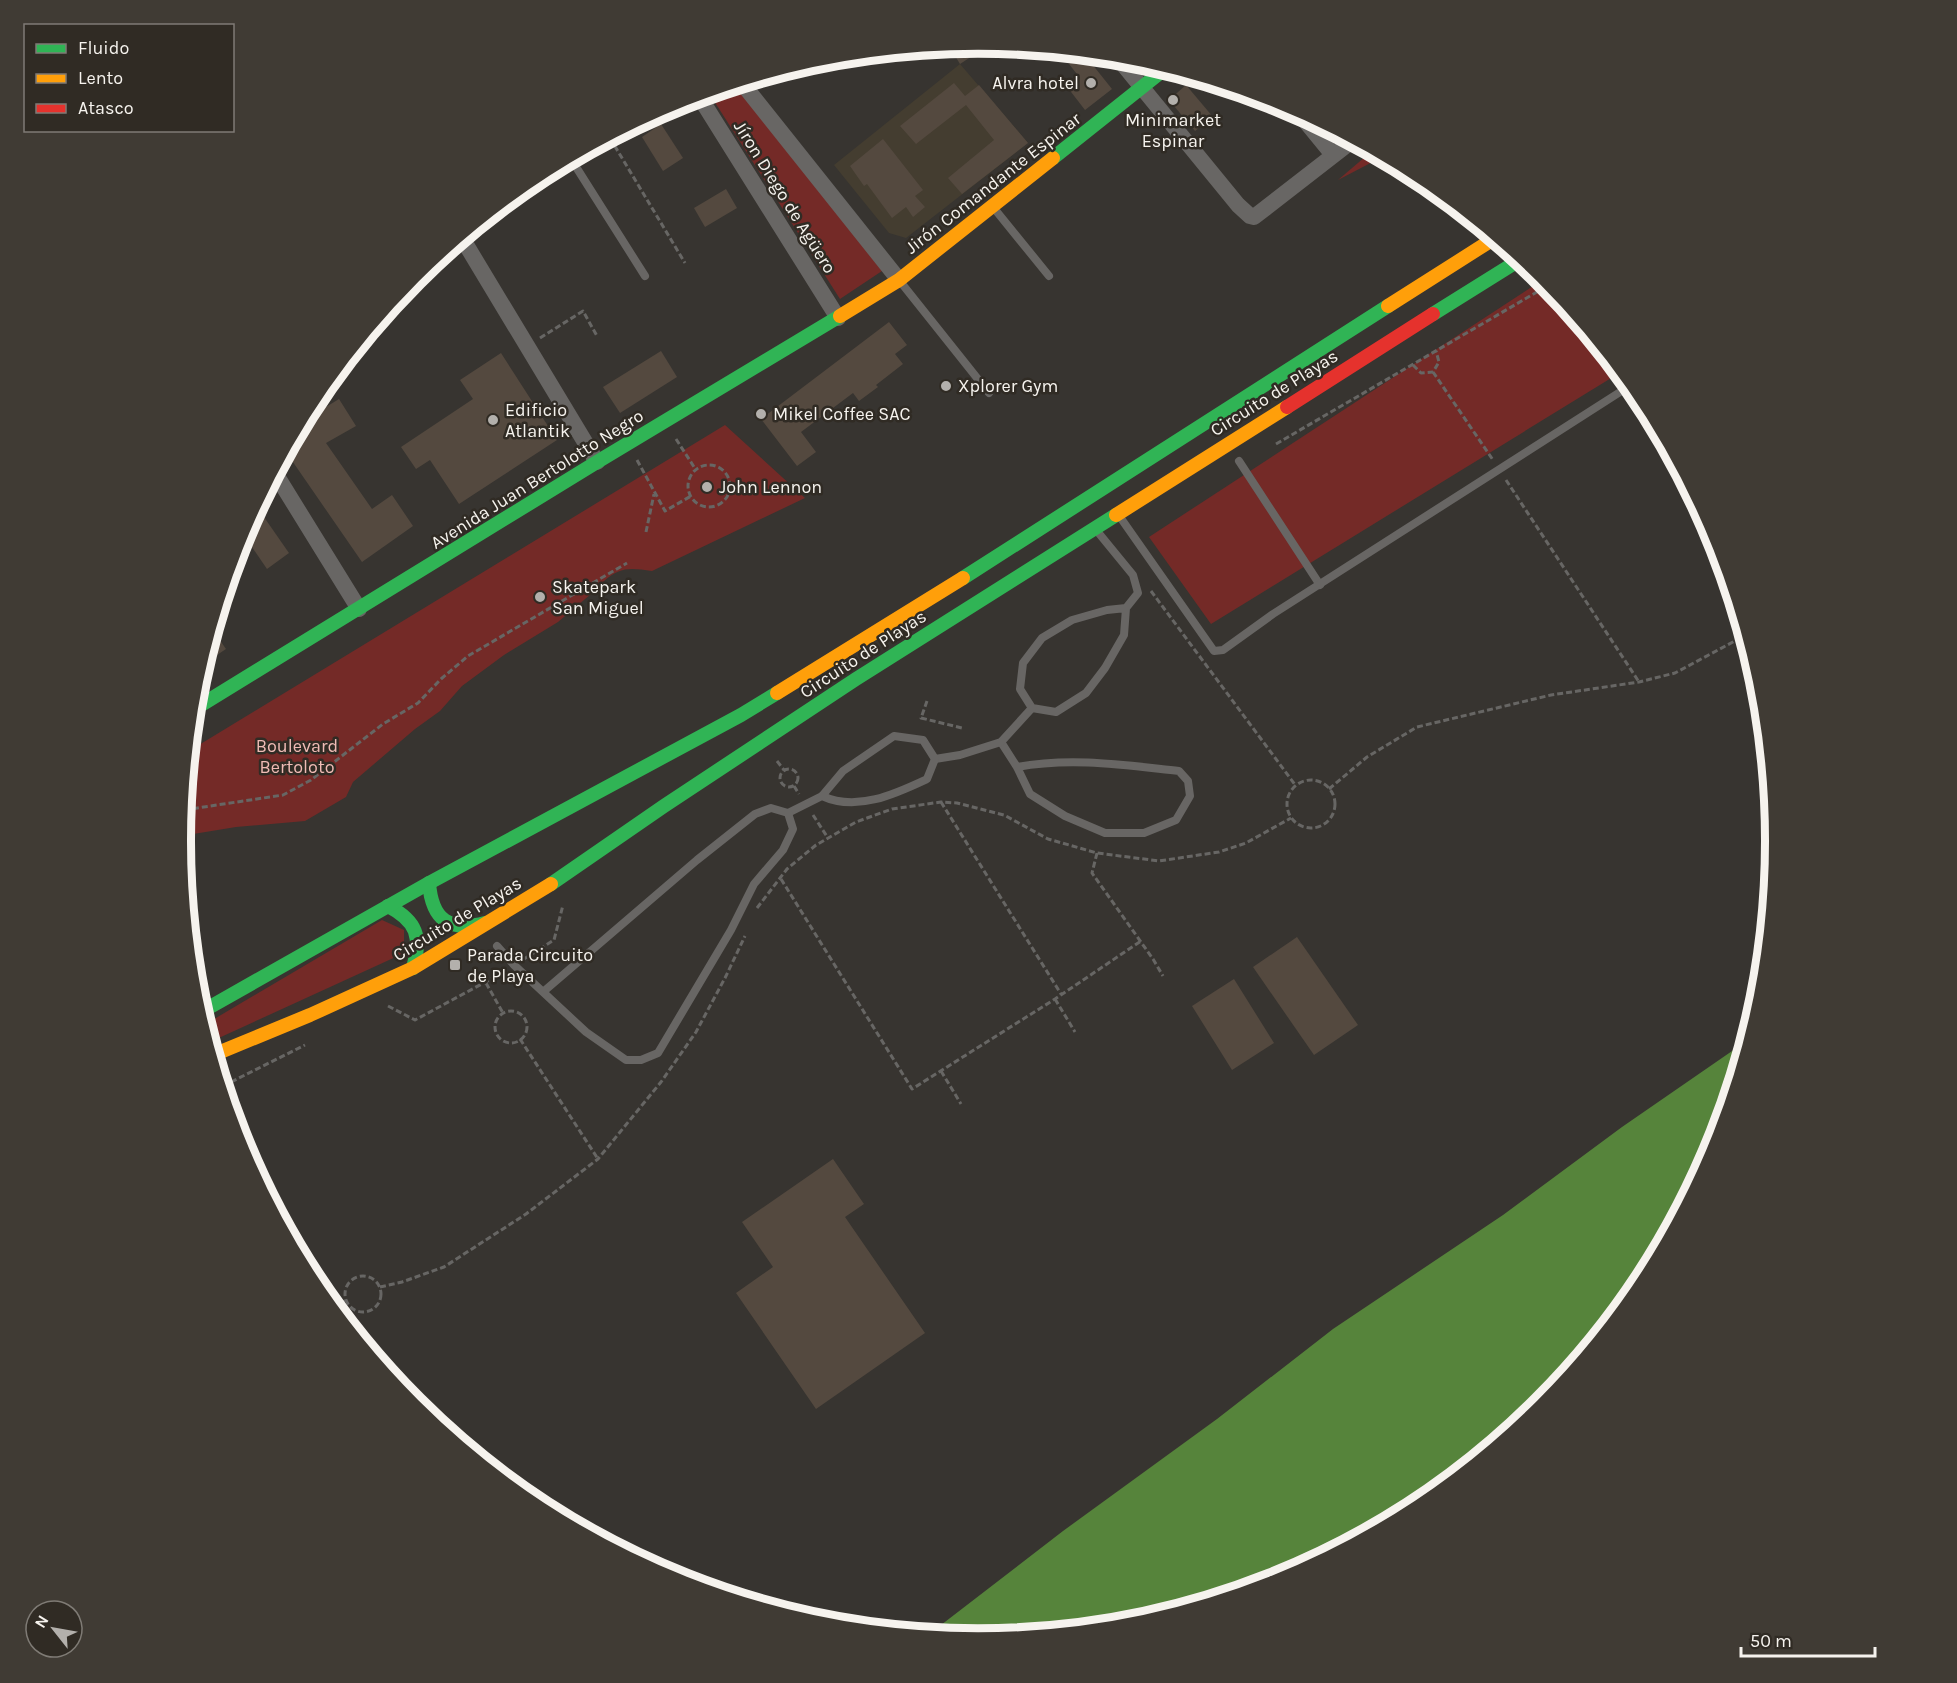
<svg xmlns="http://www.w3.org/2000/svg" width="1957" height="1683" viewBox="0 0 1957 1683" font-family="Karla,sans-serif">
<style>
.built{fill:#443d30}
.green{fill:#742a27}
.water{fill:#56843b}
.building{fill:#54493f}
.lines{fill:none;stroke-linecap:round;stroke-linejoin:round}
.path{stroke:#676664;stroke-width:3;stroke-dasharray:6 3;stroke-linecap:butt}
.lane{stroke:#686664;stroke-width:8}
.street{stroke:#686664;stroke-width:16}
.fast{stroke:#30b455;stroke-width:14}
.slow{stroke:#ff9f0a;stroke-width:14}
.jam{stroke:#e5322d;stroke-width:14}
.poi-dot{fill:#b3b0ac;stroke:#302b24;stroke-width:2}
.labels{text-anchor:middle;dominant-baseline:central;stroke-width:5;stroke-linejoin:round;paint-order:stroke}
.poi-label{font-size:18px;fill:#f6f3ee;stroke:#302b24;text-anchor:start}
.street-label{font-size:18px;fill:#f6f3ee;stroke:#302b24}
.park-label{font-size:18px;fill:#f0bbb5;stroke:#302b24}
.rim{fill:none;stroke:#f6f3ee;stroke-width:8}
</style>
<rect width="100%" height="100%" fill="#373430"/>
<path class="built" d="M960 64 1028 143 906 238 889 233 834 165Z"/>
<g class="green">
<path d="M738 85 882 271 840 299 709 93Z"/>
<path d="M1372 151 1382 157 1338 180Z"/>
<path d="M1544 279 1621 372 1211 624 1149 537Z"/>
<path d="M725 425 805 498 652 571C631 568 620 566 603 582L605 586 591 594 558 622 504 655 462 686 440 711 415 729 353 782 346 797 305 821 236 827 181 836 189 751Z"/>
<path d="M382 920 404 930V950L400 955 210 1042 204 1025Z"/>
</g>
<path class="water" d="M1748 1040 1716 1147 1642 1285 1543 1406 1422 1505 1284 1579 1134 1624 978 1639 928 1635 1063 1531 1217 1419 1333 1329 1503 1215 1622 1127Z"/>
<g class="building">
<path d="M978 44 989 45 960 64 949 46Z"/>
<path d="M1081 54H1084L1112 89 1085 110 1068 88 1080 78 1069 64Z"/>
<path d="M954 83 965 96 979 85 1028 143 962 194 948 178 994 140 966 105 916 144 900 126Z"/>
<path d="M1186 85 1213 117 1195 131 1169 100Z"/>
<path d="M661 124 683 158 663 171 642 137Z"/>
<path d="M883 139 923 190 915 196 925 207 913 217 906 207 892 218 867 184 864 186 850 166Z"/>
<path d="M726 189 737 208 705 227 694 208Z"/>
<path d="M889 322 907 345 895 354 903 364 876 385 878 387 859 401 853 393 801 432 816 452 797 466 761 419Z"/>
<path d="M661 351 677 377 620 413 603 387Z"/>
<path d="M501 353 557 440 459 504 430 460 416 469 401 447 473 399 460 380Z"/>
<path d="M339 399 356 426 326 443 372 509 392 495 413 526 362 562 286 452 303 421Z"/>
<path d="M257 507 289 553 267 569 243 534Z"/>
<path d="M213 630 226 649 202 665 207 648Z"/>
<path d="M1297 937 1358 1025 1314 1055 1253 967Z"/>
<path d="M1234 979 1274 1043 1232 1070 1192 1006Z"/>
<path d="M833 1159 864 1204 845 1217 925 1333 816 1409 736 1293 773 1267 742 1222Z"/>
</g>
<g class="lines">
<g class="path">
<path d="M610 138 685 263"/>
<path d="M540 338 583 311 597 336"/>
<path d="M1413 365 1421 373 1433 372 1439 362 1436 351"/>
<path d="M1433 372 1493 460"/>
<path d="M676 439 696 470"/>
<path d="M1276 444 1549 285"/>
<path d="M637 460 665 511 691 496"/>
<circle cx="709" cy="486" r="21"/>
<path d="M1506 480 1639 682"/>
<path d="M646 532 654 494"/>
<path d="M1151 591 1296 786"/>
<path d="M927 701 921 718 962 728"/>
<path d="M777 761 784 770"/>
<circle cx="789" cy="778" r="9"/>
<circle cx="1311" cy="804" r="24"/>
<path d="M794 786 799 794"/>
<path d="M1329 789 1367 757 1417 727 1551 695 1639 682 1675 673 1746 635"/>
<path d="M941 802 1061 994"/>
<path d="M184 810 283 795 311 780 383 724 418 703 441 679 468 656 627 563"/>
<path d="M813 815 828 838"/>
<path d="M1097 853 1092 873 1153 959 1163 976"/>
<path d="M781 879 912 1089 1055 999 1141 941"/>
<path d="M757 908 787 869 816 845 856 822 892 809 941 802 957 803 1004 815 1048 839 1097 853 1159 861 1219 852 1246 843 1291 818"/>
<path d="M524 959 554 940 563 905"/>
<path d="M486 983 503 1013"/>
<path d="M1055 999 1075 1032"/>
<path d="M388 1006 415 1020 504 972"/>
<circle cx="511" cy="1027" r="16"/>
<path d="M520 1039 598 1159"/>
<path d="M941 1071 961 1104"/>
<path d="M223 1086 305 1045"/>
<circle cx="363" cy="1294" r="18"/>
<path d="M380 1287 402 1282 444 1267 526 1214 598 1159 661 1082 696 1032 725 978 745 936"/>
<path d="M332 1305 345 1301"/>
</g>
<g class="lane">
<path d="M571 159 645 276"/>
<path d="M993 207 1049 276"/>
<path d="M899 280 989 393"/>
<path d="M1239 461 1320 585"/>
<path d="M1120 517 1214 651 1223 650 1273 614 1631 385"/>
<path d="M1097 531 1133 575 1138 593 1126 608 1124 635 1105 668 1086 693 1056 712 1032 708 1020 689 1023 663 1042 638 1072 620 1107 610 1126 608"/>
<path d="M1001 742 1017 767 1030 794 1065 816 1105 833H1144L1176 820 1190 796 1188 781 1179 771C1123 765 1072 757 1017 767"/>
<path d="M935 759 960 755 1001 742 1032 708"/>
<path d="M788 813 822 796 843 771 894 736 923 740 935 759 927 779C895 794 857 812 822 796"/>
<path d="M497 946 514 965 586 1032 626 1060H641L658 1053 731 930 754 884 783 850 793 829 788 813 771 808 755 814 697 860 543 992"/>
</g>
<g class="street">
<path d="M1117 57 1238 205 1250 216 1254 217 1352 141"/>
<path d="M742 83 899 280"/>
<path d="M699 96 838 318"/>
<path d="M1297 111 1333 155"/>
<path d="M462 238 597 462"/>
<path d="M275 473 359 609"/>
</g>
<g class="fast">
<path d="M1053 158 1166 68"/>
<path d="M1433 314 1521 259"/>
<path d="M963 578 1388 306"/>
<path d="M193 710 597 462 840 316"/>
<path d="M429 883C432 920 449 932 485 923"/>
<path d="M551 884 664 806 856 679 1116 515"/>
<path d="M388 906C417 921 422 937 413 968"/>
<path d="M201 1012 429 883 741 715 777 693"/>
</g>
<g class="slow">
<path d="M1388 306 1495 238"/>
<path d="M840 316 899 280 1053 158"/>
<path d="M1116 515 1287 407"/>
<path d="M777 693 963 578"/>
<path d="M213 1055 310 1015 413 968 551 884"/>
</g>
<path class="jam" d="M1287 407 1433 314"/>
</g>
<g class="poi-dot">
<circle cx="1091" cy="83" r="6"/>
<circle cx="1173" cy="100" r="6"/>
<circle cx="946" cy="386" r="6"/>
<circle cx="761" cy="414" r="6"/>
<circle cx="493" cy="420" r="6"/>
<circle cx="707" cy="487" r="6"/>
<circle cx="540" cy="597" r="6"/>
<rect x="449" y="959" width="12" height="12" rx="3"/>
</g>
<g class="labels">
<g class="poi-label">
<text x="1079" y="83" text-anchor="end">Alvra hotel</text>
<text x="1173" y="120" text-anchor="middle">Minimarket<tspan x="1173" dy="21">Espinar</tspan></text>
<text x="958" y="386">Xplorer Gym</text>
<text x="505" y="410">Edificio<tspan x="505" dy="21">Atlantik</tspan></text>
<text x="773" y="414">Mikel Coffee SAC</text>
<text x="719" y="487">John Lennon</text>
<text x="552" y="587">Skatepark<tspan x="552" dy="21">San Miguel</tspan></text>
<text x="467" y="955">Parada Circuito<tspan x="467" dy="21">de Playa</tspan></text>
</g>
<g class="street-label">
<text transform="translate(993 183) rotate(-38)">Jirón Comandante Espinar</text>
<text transform="translate(785 197) rotate(58)">Jíron Diego de Agüero</text>
<text transform="translate(1274 393) rotate(-32)">Circuito de Playas</text>
<text transform="translate(537 479) rotate(-32)">Avenida Juan Bertolotto Negro</text>
<text transform="translate(863 654) rotate(-33)">Circuito de Playas</text>
<text transform="translate(457 919) rotate(-31)">Circuito de Playas</text>
</g>
<g class="park-label">
<text x="297" y="746">Boulevard<tspan x="297" dy="21">Bertoloto</tspan></text>
</g>
</g>
<path d="M0 0H1957V1683H0ZM191 841a787 787 0 1 1 1574 0a787 787 0 1 1-1574 0Z" fill="#403b34" fill-rule="evenodd"/>
<path class="rim" d="M191 841a787 787 0 1 1 1574 0a787 787 0 1 1-1574 0Z"/>
<rect x="24" y="24" width="210" height="108" fill="#302b24" stroke="#7f7b75" stroke-width="1.5"/>
<rect x="36" y="44" width="30" height="9" fill="#30b455" stroke="#7f7b75" stroke-width="1.5"/>
<text x="78" y="54" font-size="18" fill="#f6f3ee">Fluido</text>
<rect x="36" y="74" width="30" height="9" fill="#ff9f0a" stroke="#7f7b75" stroke-width="1.5"/>
<text x="78" y="84" font-size="18" fill="#f6f3ee">Lento</text>
<rect x="36" y="104" width="30" height="9" fill="#e5322d" stroke="#7f7b75" stroke-width="1.5"/>
<text x="78" y="114" font-size="18" fill="#f6f3ee">Atasco</text>
<g transform="translate(54 1629) rotate(301)"><circle r="28" fill="#302b24" stroke="#7f7b75" stroke-width="1.5"/>
<path d="M0-4.5L10 22L0 15L-10 22Z" fill="#b3b0ac"/>
<text y="-9" font-size="16" font-weight="bold" text-anchor="middle" fill="#f6f3ee">N</text>
</g>
<path d="M1741 1647v9h134v-9" fill="none" stroke="#f6f3ee" stroke-width="3"/>
<text x="1750" y="1647" font-size="18" fill="#f6f3ee" stroke="#302b24" stroke-width="4.5" paint-order="stroke">50 m</text>
</svg>
